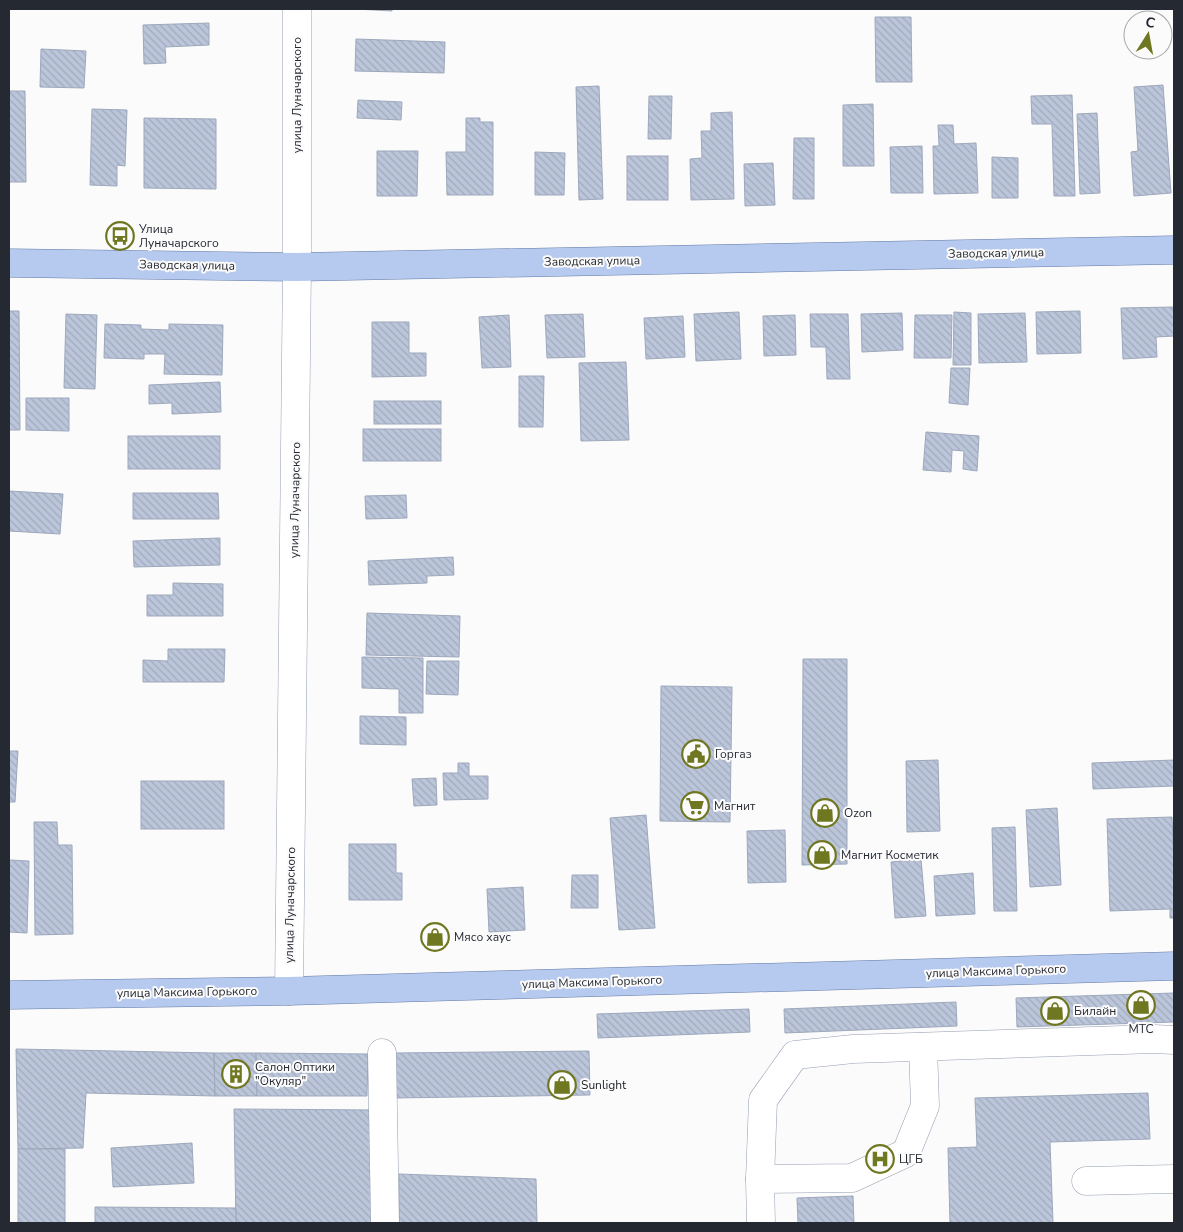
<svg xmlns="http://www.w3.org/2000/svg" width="1183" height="1232" viewBox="0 0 1183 1232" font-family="'Nunito Sans',sans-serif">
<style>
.building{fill:url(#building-back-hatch);stroke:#9da8bc}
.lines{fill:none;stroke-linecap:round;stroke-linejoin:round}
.minor-casing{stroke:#949eb2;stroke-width:29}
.major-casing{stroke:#637aa6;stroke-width:29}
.minor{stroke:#fff;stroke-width:28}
.major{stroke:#b6c9ef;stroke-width:28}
.labels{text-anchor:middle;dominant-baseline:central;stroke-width:4;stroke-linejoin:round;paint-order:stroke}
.street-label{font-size:12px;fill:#252931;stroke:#fbfbfb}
.poi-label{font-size:12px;fill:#252931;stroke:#fbfbfb;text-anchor:start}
</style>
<defs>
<pattern id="building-back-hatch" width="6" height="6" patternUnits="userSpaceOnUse" patternTransform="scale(1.25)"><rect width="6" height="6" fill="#bcc6db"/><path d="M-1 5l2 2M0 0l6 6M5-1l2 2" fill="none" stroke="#a1aabc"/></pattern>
</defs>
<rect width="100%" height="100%" fill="#fbfbfb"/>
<g class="building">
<path d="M356 9H392V11Z"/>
<path d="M875 17H911L912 82H876Z"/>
<path d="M209 23V45L165 47 166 63 144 64 143 25Z"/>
<path d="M356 39 445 42 444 73 355 71Z"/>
<path d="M41 49 86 51 84 88 40 87Z"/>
<path d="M1163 85 1171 193 1134 196 1131 152 1138 151 1134 87Z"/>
<path d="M599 86 603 199 579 200 576 87Z"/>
<path d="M9 91H25L26 182H9Z"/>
<path d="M1072 95 1075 196H1054L1052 124H1032L1031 96Z"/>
<path d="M649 96H672L671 139H648Z"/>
<path d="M358 100 402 102 401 120 357 118Z"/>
<path d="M873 104 874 166H843V105Z"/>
<path d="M92 109 127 110 125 166 117 165V186L90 185Z"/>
<path d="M732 112 734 199 691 200 690 159 702 158 701 131H711V113Z"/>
<path d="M1097 113 1100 193 1080 194 1077 114Z"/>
<path d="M144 118 216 119V189L144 188Z"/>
<path d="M466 118H480V122H493V195H447L446 152H466Z"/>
<path d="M938 125H953L954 144 976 143 978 193 934 194 933 146H939Z"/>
<path d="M794 138H814V199H793Z"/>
<path d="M922 146 923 193H891L890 147Z"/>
<path d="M377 151H418L417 196H377Z"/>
<path d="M535 152 565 153 564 195H535Z"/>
<rect x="627" y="156" width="41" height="44"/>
<path d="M992 157 1018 158V198H992Z"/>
<path d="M773 163 775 205 745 206 744 164Z"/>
<path d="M1174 307V336L1156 337 1157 357 1123 359 1121 308Z"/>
<path d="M9 311H19L20 430H9Z"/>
<path d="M1080 311 1081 353 1037 354 1036 312Z"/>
<path d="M739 312 741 359 696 361 694 314Z"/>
<path d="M954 312 971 313V365H953Z"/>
<path d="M902 313 903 350 862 352 861 314Z"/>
<path d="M1025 313 1027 362 979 363 978 314Z"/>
<path d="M66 314 97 315 95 389 64 388Z"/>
<path d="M583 314 585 357 547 358 545 315Z"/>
<path d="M810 314H848L850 379H827L826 347H811Z"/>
<path d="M509 315 511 367 482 368 479 317Z"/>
<path d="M795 315 796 355 764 356 763 316Z"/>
<path d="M915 315H952L951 358H914Z"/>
<path d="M683 316 685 357 646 359 644 318Z"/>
<path d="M372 322H409V353H426V376L372 377Z"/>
<path d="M105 324 141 325V329L169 330V324L223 325 222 375 164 374 165 354H144V359L104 358Z"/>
<path d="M626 362 629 440 581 441 579 363Z"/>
<path d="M951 368H970L968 405 949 403Z"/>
<path d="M519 376H544L543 427H519Z"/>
<path d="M220 382 221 412 172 414V403L149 404V385Z"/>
<path d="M26 398H69V431L26 430Z"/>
<rect x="374" y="401" width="67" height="23"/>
<rect x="363" y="429" width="78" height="32"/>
<path d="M926 432 979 436 977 471 963 469 964 451 952 450 951 472 923 470Z"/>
<rect x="128" y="436" width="92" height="33"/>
<path d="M9 491 63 494 60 534 9 531Z"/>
<path d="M133 493H218L219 519H133Z"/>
<path d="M406 495 407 518 366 519 365 496Z"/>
<path d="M220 538V565L134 567 133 541Z"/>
<path d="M453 557 454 575 427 576V583L369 585 368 561Z"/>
<path d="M173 583 223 584V616H147V595H173Z"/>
<path d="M367 613 460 616 459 657 366 655Z"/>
<path d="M168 649H225L224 682H143V660L168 661Z"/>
<path d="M362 657 423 658V713H399V689L362 688Z"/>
<path d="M803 659H847V864L802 865Z"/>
<path d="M427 661H459L458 695 426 694Z"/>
<path d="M661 686 732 687 730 822 660 821Z"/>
<path d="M360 716 406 717V745L360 744Z"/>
<path d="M9 751H18L15 802H9Z"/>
<path d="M938 760 940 831 907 832 906 761Z"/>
<path d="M1174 760V786L1093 789 1092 763Z"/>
<path d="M458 763H469V776H488V799L444 800 443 773H458Z"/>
<path d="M436 778 437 805 414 806 412 779Z"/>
<rect x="141" y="781" width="83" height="48"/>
<path d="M1057 808 1061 885 1030 887 1026 810Z"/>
<path d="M646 815 655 928 619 930 610 818Z"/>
<path d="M1172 817 1174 866V918H1170V909L1110 911 1107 819Z"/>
<path d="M34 822H57L58 845H72L73 934 35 935Z"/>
<path d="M1015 827 1017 911H994L992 828Z"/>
<path d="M785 830 786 882 748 883 747 831Z"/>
<path d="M349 844H396V873H402V900H349Z"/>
<path d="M921 859 926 916 895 918 891 862Z"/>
<path d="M9 860 29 861 27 933 9 932Z"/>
<path d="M973 873 975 914 936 916 934 876Z"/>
<path d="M572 875H598V908H571Z"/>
<path d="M523 887 525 930 489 932 487 889Z"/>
<path d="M1174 993V1022L1017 1027 1016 998Z"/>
<path d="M956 1002 957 1026 785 1033 784 1009Z"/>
<path d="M749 1009 750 1032 598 1038 597 1014Z"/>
<path d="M16 1049 214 1053 215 1096 86 1093 83 1148 18 1149Z"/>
<path d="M589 1051 590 1095 395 1098V1053Z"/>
<path d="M214 1053H256L257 1096H215Z"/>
<path d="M256 1053 368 1054 367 1096H257Z"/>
<path d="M1148 1093 1150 1139 1050 1142 1053 1223H950L948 1148 977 1147 975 1098Z"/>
<path d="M234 1109 375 1110 376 1223H236Z"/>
<path d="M192 1143 194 1183 113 1187 111 1148Z"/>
<rect x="18" y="1149" width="47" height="74"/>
<path d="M399 1174 536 1179 537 1223H399Z"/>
<path d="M853 1196 854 1223H798L797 1198Z"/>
<path d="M95 1207 236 1208V1223H95Z"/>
</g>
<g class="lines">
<defs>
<g id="minor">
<path d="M289 991 297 267V9"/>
<path d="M382 1053 385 1223"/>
<path d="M760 1179 852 1178 906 1153 925 1106 923 1047"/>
<path d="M1086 1181 1174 1179"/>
<path d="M761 1223 760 1179 763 1100 795 1055 853 1049 1154 1039 1174 1040"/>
</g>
<g id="major">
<path d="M9 263 297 267 1174 250"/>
<path d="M9 995 289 991 1174 966"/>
</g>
</defs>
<use href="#minor" class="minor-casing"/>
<use href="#major" class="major-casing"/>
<use href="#minor" class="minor"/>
<use href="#major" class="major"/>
</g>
<defs>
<symbol id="bus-ring" viewBox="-11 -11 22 22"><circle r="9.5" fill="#fbfbfb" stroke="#707721" stroke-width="1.5"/><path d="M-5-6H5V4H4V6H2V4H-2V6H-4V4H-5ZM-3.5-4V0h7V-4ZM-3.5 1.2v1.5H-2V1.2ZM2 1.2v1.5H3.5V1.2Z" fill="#707721"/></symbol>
<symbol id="civic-ring" viewBox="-11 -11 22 22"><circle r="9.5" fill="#fbfbfb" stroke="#707721" stroke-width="1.5"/><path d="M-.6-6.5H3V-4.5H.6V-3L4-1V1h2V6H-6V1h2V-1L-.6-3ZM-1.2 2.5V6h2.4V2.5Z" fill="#707721"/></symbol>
<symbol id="supermarket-ring" viewBox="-11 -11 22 22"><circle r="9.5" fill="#fbfbfb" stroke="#707721" stroke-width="1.5"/><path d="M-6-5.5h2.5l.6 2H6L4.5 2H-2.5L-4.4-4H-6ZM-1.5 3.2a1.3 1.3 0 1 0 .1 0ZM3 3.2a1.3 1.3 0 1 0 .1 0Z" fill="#707721"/></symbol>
<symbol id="shop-ring" viewBox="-11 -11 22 22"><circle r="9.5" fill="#fbfbfb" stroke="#707721" stroke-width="1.5"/><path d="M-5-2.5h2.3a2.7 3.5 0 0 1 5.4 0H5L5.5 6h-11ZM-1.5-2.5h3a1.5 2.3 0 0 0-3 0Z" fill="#707721"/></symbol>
<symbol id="building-ring" viewBox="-11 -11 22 22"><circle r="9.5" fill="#fbfbfb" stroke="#707721" stroke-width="1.5"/><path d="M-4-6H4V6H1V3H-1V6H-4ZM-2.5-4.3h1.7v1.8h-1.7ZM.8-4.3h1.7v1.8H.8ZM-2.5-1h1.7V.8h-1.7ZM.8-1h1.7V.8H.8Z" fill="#707721"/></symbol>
<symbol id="hospital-ring" viewBox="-11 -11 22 22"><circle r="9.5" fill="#fbfbfb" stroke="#707721" stroke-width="1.5"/><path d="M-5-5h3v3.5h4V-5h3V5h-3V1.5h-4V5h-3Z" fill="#707721"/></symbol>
</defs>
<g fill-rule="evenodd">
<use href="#bus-ring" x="104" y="220" width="32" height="32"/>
<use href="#civic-ring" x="680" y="738" width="32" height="32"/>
<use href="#supermarket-ring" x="679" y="790" width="32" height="32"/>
<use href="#shop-ring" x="809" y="797" width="32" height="32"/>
<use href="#shop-ring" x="806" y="839" width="32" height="32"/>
<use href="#shop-ring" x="419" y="921" width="32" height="32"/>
<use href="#shop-ring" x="1125" y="989" width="32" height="32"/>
<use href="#shop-ring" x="1039" y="995" width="32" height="32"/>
<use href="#building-ring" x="220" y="1058" width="32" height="32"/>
<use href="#shop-ring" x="546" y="1069" width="32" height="32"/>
<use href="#hospital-ring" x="864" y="1143" width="32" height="32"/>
</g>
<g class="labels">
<g class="street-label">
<text transform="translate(297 95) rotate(-90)">улица Луначарского</text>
<text transform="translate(996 253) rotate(-1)">Заводская улица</text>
<text transform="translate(592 261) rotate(-1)">Заводская улица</text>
<text transform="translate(187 265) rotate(1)">Заводская улица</text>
<text transform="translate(295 500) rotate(-89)">улица Луначарского</text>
<text transform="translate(290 905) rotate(-89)">улица Луначарского</text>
<text transform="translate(996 971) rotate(-2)">улица Максима Горького</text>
<text transform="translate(592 982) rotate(-2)">улица Максима Горького</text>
<text transform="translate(187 992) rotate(-1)">улица Максима Горького</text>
</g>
<g class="poi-label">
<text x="139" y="229">Улица<tspan x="139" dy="14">Луначарского</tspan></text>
<text x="715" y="754">Горгаз</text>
<text x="714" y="806">Магнит</text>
<text x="844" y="813">Ozon</text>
<text x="841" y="855">Магнит Косметик</text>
<text x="454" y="937">Мясо хаус</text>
<text x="1074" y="1011">Билайн</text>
<text x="1141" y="1029" text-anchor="middle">МТС</text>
<text x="255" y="1067">Салон Оптики<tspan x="255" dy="14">"Окуляр"</tspan></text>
<text x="581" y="1085">Sunlight</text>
<text x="899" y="1159">ЦГБ</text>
</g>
</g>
<rect width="1183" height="1232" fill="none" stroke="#252931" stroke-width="20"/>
<g transform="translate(1148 35) rotate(11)"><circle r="24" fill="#fbfbfb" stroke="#a5a7aa"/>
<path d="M0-4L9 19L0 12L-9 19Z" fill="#707721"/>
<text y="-8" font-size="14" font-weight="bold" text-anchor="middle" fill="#252931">С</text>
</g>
</svg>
